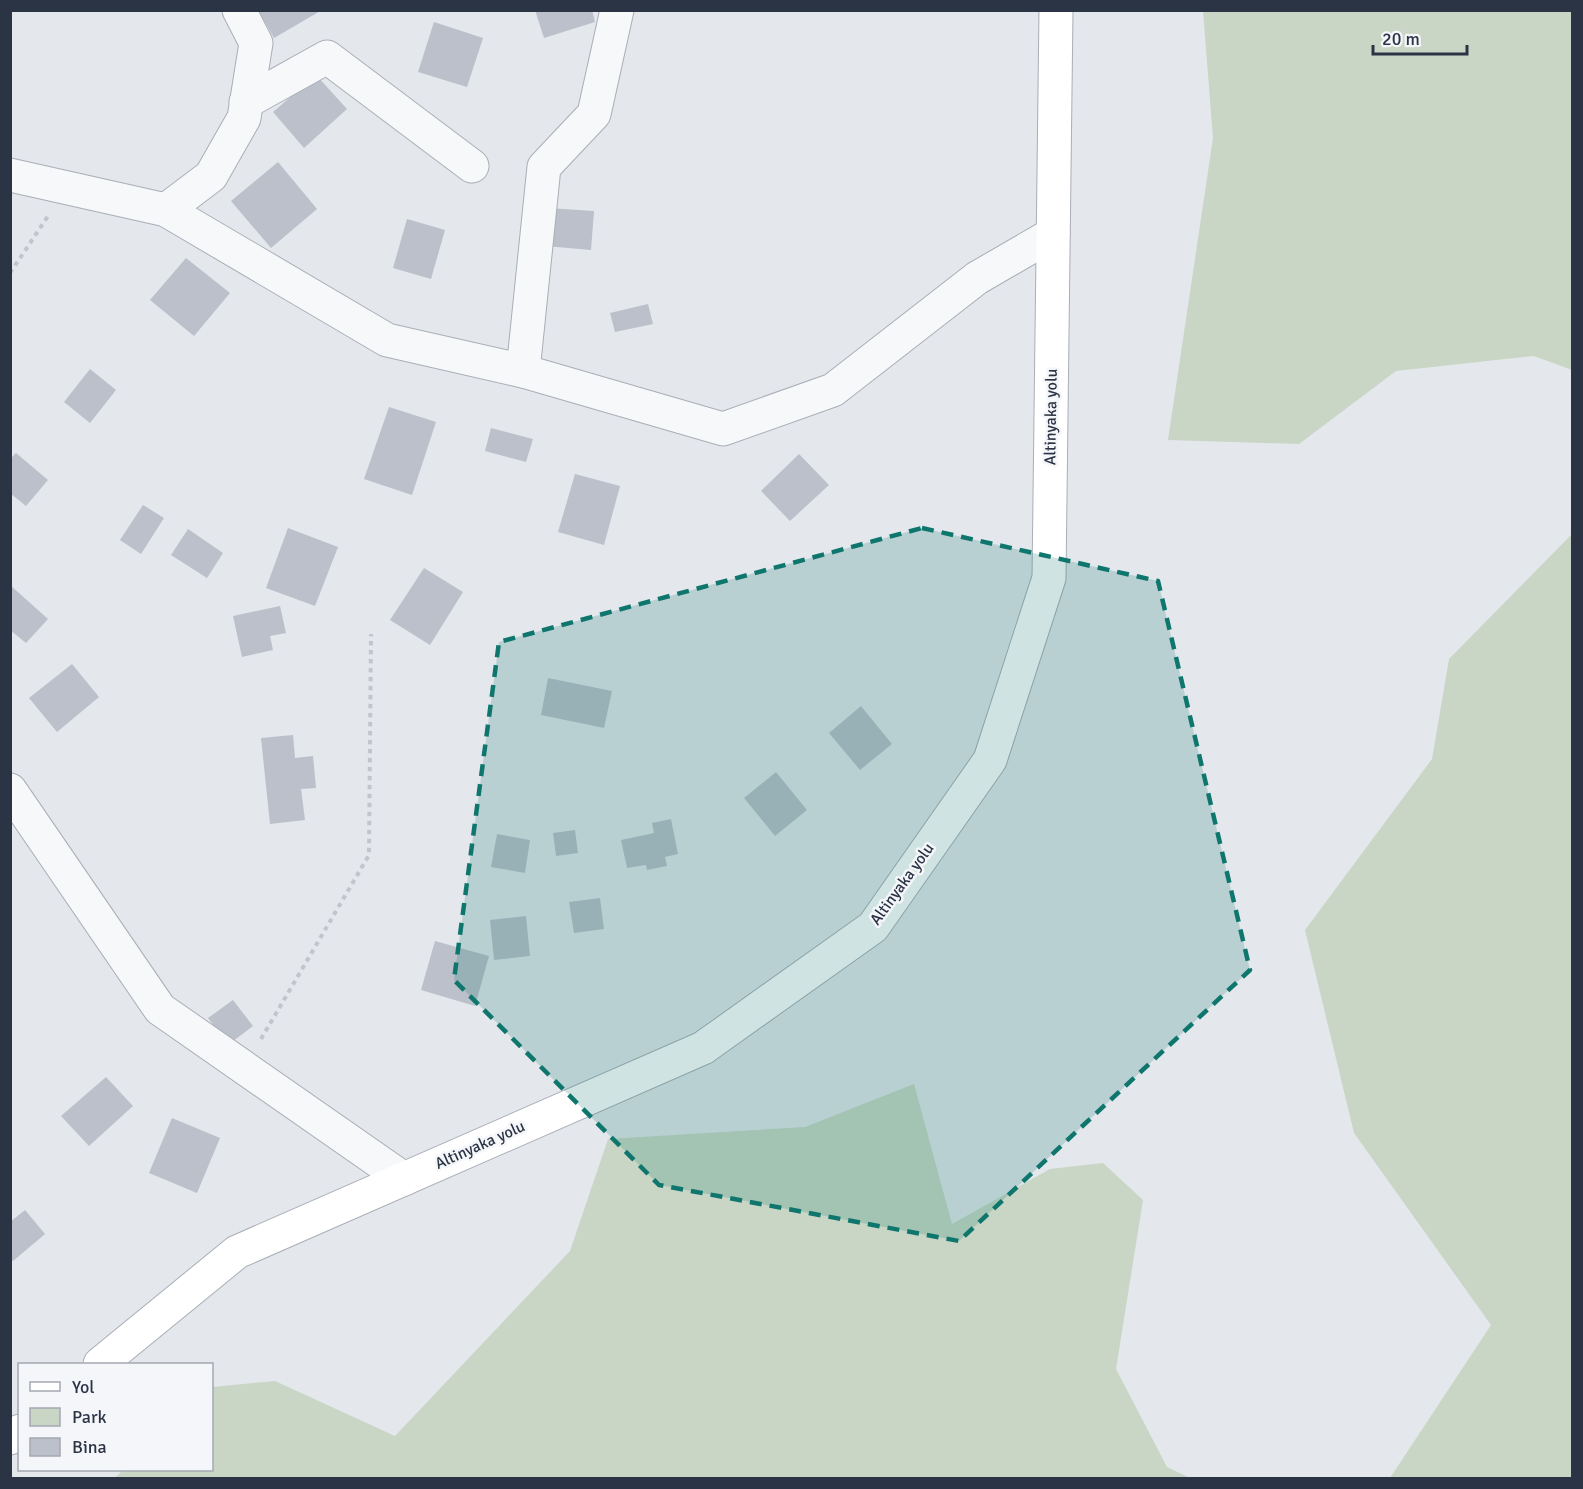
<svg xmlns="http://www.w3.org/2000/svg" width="1583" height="1489" viewBox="0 0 1583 1489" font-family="Signika,sans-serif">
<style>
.green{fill:#c9d6c5}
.building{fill:#bbc0ca}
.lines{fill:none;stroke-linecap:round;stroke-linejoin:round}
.street-casing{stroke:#a9aeb7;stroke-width:35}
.secondary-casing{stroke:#a9aeb7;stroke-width:35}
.path{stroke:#c2c5cb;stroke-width:4;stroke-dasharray:4.5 4.5;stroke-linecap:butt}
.street{stroke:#f7f8fa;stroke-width:33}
.secondary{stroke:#fff;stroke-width:33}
.marked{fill:#0f766e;fill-opacity:0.2;stroke:#0f766e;stroke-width:4.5;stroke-dasharray:12 8;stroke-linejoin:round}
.labels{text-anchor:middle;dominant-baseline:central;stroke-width:5;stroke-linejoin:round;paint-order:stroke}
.street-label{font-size:16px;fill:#2b3445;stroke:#f4f6f9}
</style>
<rect width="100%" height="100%" fill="#e4e7ec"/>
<g class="green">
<path d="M1203 11H1572V370L1534 356 1396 371 1299 444 1168 440 1213 138Z"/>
<path d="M1572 534V1478H1390L1491 1325 1354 1133 1305 930 1432 759 1449 659Z"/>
<path d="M914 1084 952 1224 1050 1169 1103 1163 1143 1200 1116 1369 1167 1467 1190 1478H115L123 1470H212V1387L275 1381 395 1436 570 1251 608 1139 805 1127Z"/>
</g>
<g class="building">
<path d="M258 10H322L274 38Z"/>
<path d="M535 10H592L595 22 544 38Z"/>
<path d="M434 22 483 38 467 87 418 72Z"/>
<path d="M316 75 347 109 304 148 273 112Z"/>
<path d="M278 162 317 209 271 248 231 201Z"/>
<path d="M548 208 594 211 591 250 545 246Z"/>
<path d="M407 219 445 230 431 279 393 268Z"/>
<path d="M186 258 230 293 194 336 150 300Z"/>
<path d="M648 304 653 324 615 332 610 313Z"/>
<path d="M90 369 116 390 90 423 64 402Z"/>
<path d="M389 407 436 422 412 495 364 479Z"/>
<path d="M491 428 533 439 526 462 485 451Z"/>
<path d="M16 453 48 480 26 506 10 493V459Z"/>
<path d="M799 454 829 485 790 521 761 491Z"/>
<path d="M575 474 620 486 604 545 558 532Z"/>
<path d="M143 505 164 518 141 554 120 540Z"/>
<path d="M288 528 338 547 315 606 266 588Z"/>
<path d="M188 529 223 553 207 578 171 555Z"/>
<path d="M424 568 463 592 430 645 390 620Z"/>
<path d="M10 585 48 619 26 643 10 630Z"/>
<path d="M280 606 286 633 270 636 273 650 242 657 233 616Z"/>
<path d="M72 664 99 697 57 732 29 698Z"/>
<path d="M548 678 612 691 604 728 541 715Z"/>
<path d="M861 706 892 744 860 770 829 733Z"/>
<path d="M293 735 295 758 313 756 316 788 301 789 305 820 270 824 261 738Z"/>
<path d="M776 772 807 810 775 836 744 798Z"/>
<path d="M671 819 678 854 665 857 667 866 647 870 646 865 627 868 621 840 654 833 652 823Z"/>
<path d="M575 830 578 853 556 856 553 833Z"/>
<path d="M497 834 530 840 525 873 491 867Z"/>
<path d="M600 898 604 929 574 933 569 902Z"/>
<path d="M526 916 530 956 494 960 490 920Z"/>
<path d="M435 941 489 956 475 1006 421 990Z"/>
<path d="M233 1000 253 1026 228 1045 208 1018Z"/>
<path d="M106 1077 133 1106 89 1146 61 1116Z"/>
<path d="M172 1118 220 1138 197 1193 149 1173Z"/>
<path d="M25 1210 45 1234 13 1261 10 1258V1222Z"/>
</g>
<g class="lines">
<defs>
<g id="street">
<path d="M246 102 327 57 472 166"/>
<path d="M10 175 166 210 387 340 523 371 723 429 833 390 977 278 1053 234"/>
<path d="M166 210 211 176 244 118 256 43 239 10"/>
<path d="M523 371 544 167 594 114 617 10"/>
<path d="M10 790 160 1009 404 1179"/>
</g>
<g id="secondary">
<path d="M100 1364 237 1252 703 1048 873 927 990 760 1049 578 1056 10"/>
<path d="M10 1438 20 1431"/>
</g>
</defs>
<use href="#street" class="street-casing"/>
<use href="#secondary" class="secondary-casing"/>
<g class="path">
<path d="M10 273 48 216"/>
<path d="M261 1039 369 855 371 634"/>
</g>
<use href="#street" class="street"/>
<use href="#secondary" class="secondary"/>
</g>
<path class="marked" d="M922 528 1158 581 1250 970 959 1241 659 1185 454 980 499 642Z"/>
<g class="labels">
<g class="street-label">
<text transform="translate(1051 417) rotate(-89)">Altinyaka yolu</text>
<text transform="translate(902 884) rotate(-54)">Altinyaka yolu</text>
<text transform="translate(480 1145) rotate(-24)">Altinyaka yolu</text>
</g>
</g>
<rect width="1583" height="1489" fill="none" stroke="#2b3445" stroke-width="24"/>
<rect x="18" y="1363" width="195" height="108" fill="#f4f6f9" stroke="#a4a8b1" stroke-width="1.5"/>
<rect x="30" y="1382" width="30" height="9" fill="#ffffff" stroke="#a4a8b1" stroke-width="1.5"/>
<text x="72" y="1393" font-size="18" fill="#2b3445">Yol</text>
<rect x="30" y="1408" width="30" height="18" fill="#c9d6c5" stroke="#a4a8b1" stroke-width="1.5"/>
<text x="72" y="1423" font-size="18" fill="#2b3445">Park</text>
<rect x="30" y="1438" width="30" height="18" fill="#bbc0ca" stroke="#a4a8b1" stroke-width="1.5"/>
<text x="72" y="1453" font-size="18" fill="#2b3445">Bina</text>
<path d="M1373 45v9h94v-9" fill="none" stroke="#2b3445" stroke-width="3"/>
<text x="1382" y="45" font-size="18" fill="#2b3445" stroke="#f4f6f9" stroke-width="4.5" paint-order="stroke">20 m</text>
</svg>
